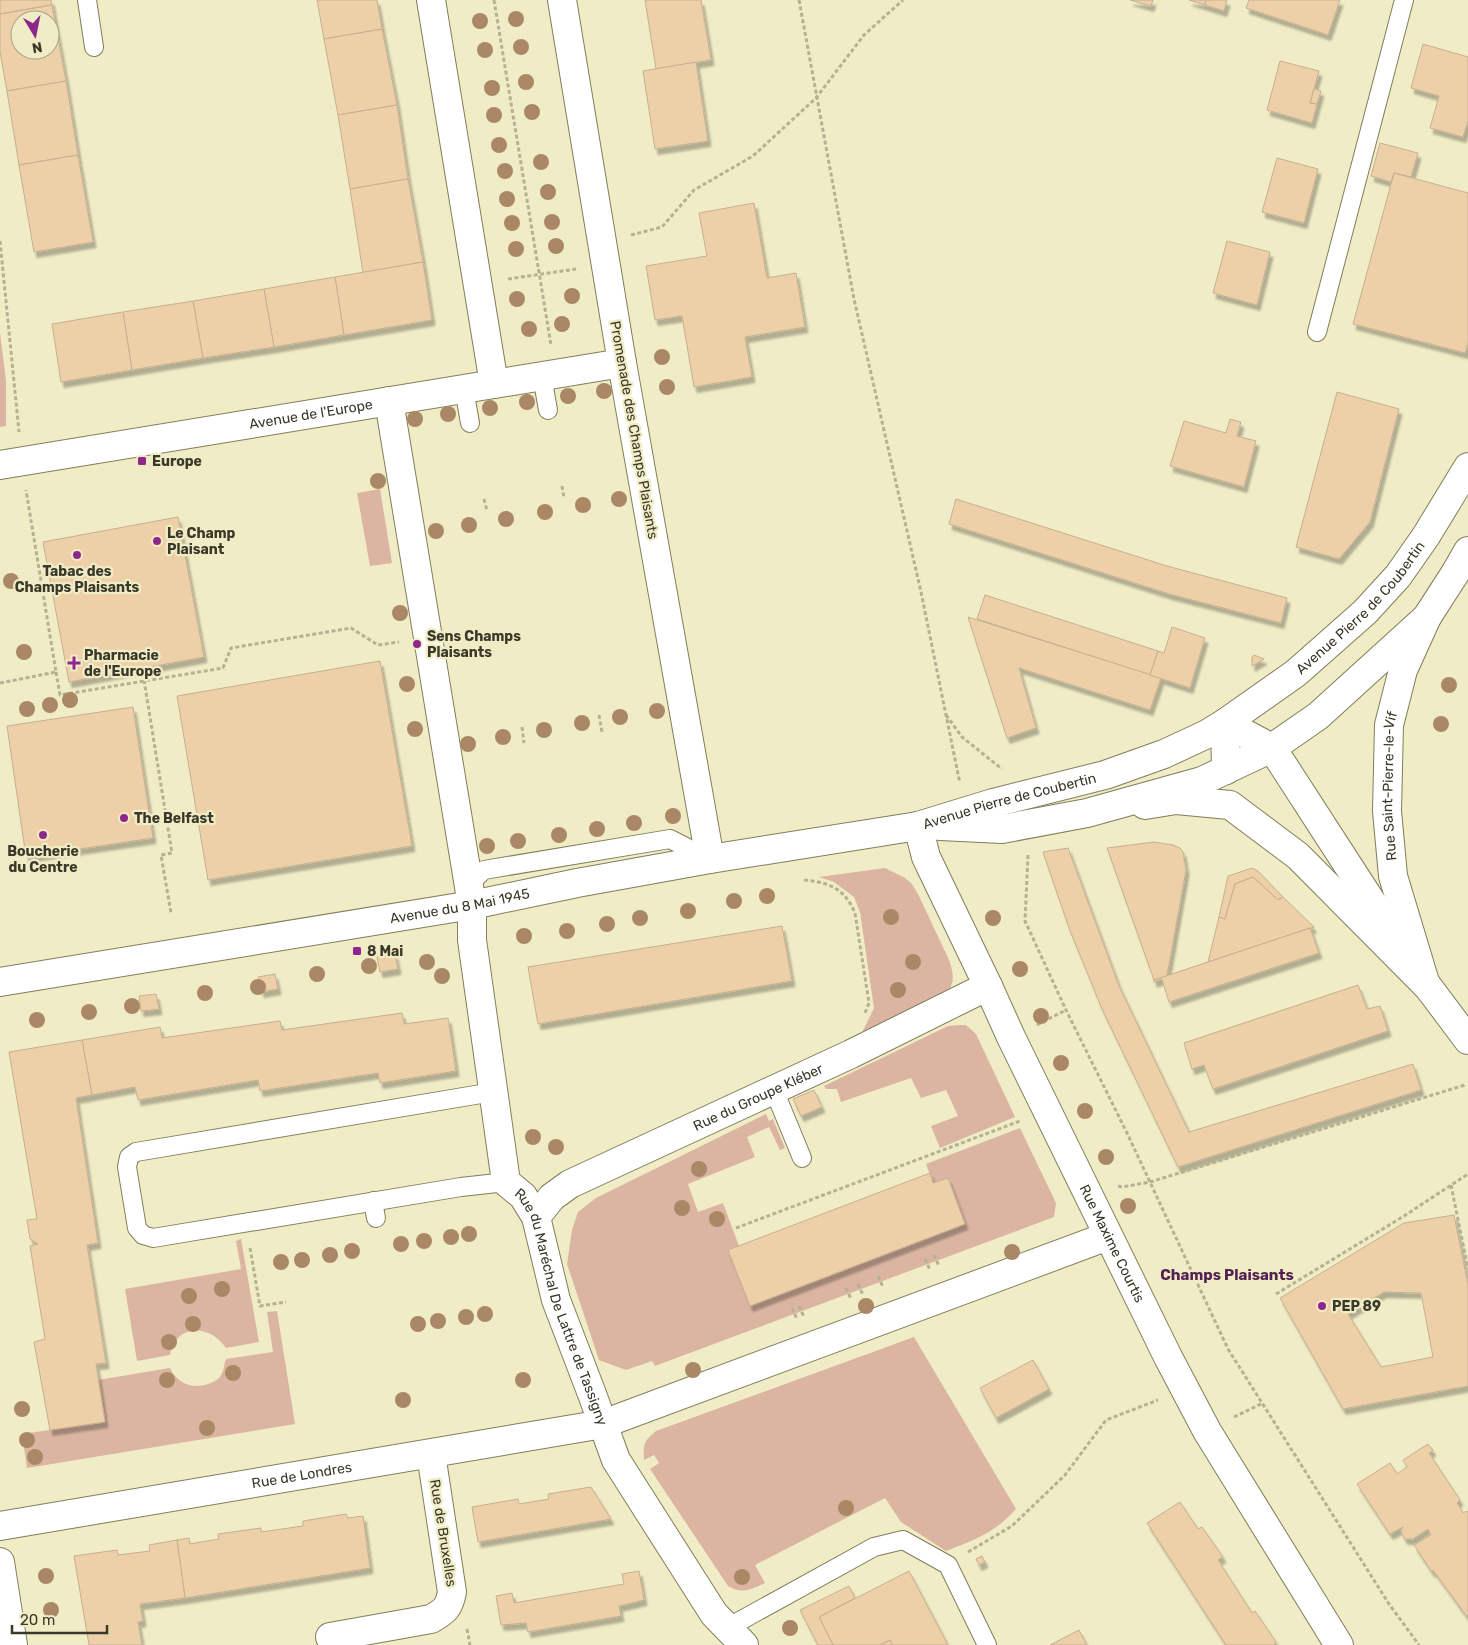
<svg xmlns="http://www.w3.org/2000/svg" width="1468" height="1645" viewBox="0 0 1468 1645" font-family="Rubik,sans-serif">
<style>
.green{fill:#dbb5a1}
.building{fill:#eed0a8;stroke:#c6af91;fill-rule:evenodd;filter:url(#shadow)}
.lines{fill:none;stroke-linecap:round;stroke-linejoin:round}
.service-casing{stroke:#827d5b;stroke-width:20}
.minor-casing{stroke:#827d5b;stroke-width:30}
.tertiary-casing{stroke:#827d5b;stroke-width:30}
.path{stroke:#b5b293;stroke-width:3;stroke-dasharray:4 2.5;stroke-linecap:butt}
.service{stroke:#fff;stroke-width:18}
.minor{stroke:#fff;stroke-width:28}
.tertiary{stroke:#fff;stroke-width:28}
.tree{fill:#aa8865}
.poi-dot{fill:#8e268c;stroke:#f0ecc6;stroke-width:2}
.labels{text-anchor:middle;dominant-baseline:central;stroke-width:4.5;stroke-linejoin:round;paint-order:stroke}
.street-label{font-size:14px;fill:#3a3829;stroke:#f0ecc6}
.poi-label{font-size:14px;font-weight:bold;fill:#3a3829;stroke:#f0ecc6;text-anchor:start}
.neighbourhood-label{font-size:15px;font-weight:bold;fill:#532151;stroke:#f0ecc6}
</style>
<defs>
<filter id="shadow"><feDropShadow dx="3" dy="5.5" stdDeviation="1" flood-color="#0004"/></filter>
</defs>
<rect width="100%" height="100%" fill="#f0ecc6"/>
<g class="green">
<path d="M0 333 6 381V426L0 427Z"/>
<path d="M380 489 392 563 370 566 357 493Z"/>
<path d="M885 868 905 878 912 884 918 894 950 962C952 970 955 980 950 988 941 1002 878 1028 860 1037L874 1008 860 912 854 897 834 882 819 877Z"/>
<path d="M960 1025H966L976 1034 1015 1117 940 1148 931 1126 958 1116 946 1090 921 1098 911 1078 841 1102 837 1089H826L824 1086 948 1026Z"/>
<path d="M766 1114 769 1121 773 1119 785 1148 780 1150 769 1127 747 1137 755 1157 688 1184 698 1212 723 1203 739 1246 728 1250 750 1306 965 1224 948 1178 933 1183 926 1164 1020 1128 1056 1203 1054 1217 655 1366 652 1361 626 1370 599 1360 567 1264 572 1230 578 1212 596 1198Z"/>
<path d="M241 1239 259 1342 226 1348C210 1324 176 1323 170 1355L137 1361 125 1289 241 1269 236 1241Z"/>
<path d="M277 1311 295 1424 27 1468 22 1434 105 1422 98 1380 170 1368C178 1385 195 1390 211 1383 215 1381 219 1379 221 1375 224 1371 224 1364 226 1359L273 1352 267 1312Z"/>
<path d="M914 1337 1016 1509C994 1533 977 1539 946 1551L901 1522 885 1498 755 1565 765 1583C751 1589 743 1595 728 1586L650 1469 659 1463 654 1455 644 1460C643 1444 644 1441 656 1431Z"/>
</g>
<g class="building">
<path d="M0 0H51L52 5 0 14Z"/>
<path d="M317 0H377L382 29 324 39Z"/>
<path d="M645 0H701L711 60 656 69Z"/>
<path d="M1130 0H1153L1151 6Z"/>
<path d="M1189 0H1206L1205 5Z"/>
<path d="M1206 0H1227L1224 11 1205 5Z"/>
<path d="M1249 0H1340L1328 35 1246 8Z"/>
<path d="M52 5 66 81 7 91 0 52V14ZM20 20H50V50H20Z"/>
<path d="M382 29 397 105 338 115 324 39Z"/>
<path d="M1423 44 1468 57V121L1463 137 1430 128 1439 96 1411 88Z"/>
<path d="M1280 61 1319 71 1310 103 1317 104 1312 123 1267 110Z"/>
<path d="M696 62 708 141 655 149 643 71Z"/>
<path d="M66 81 78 155 19 165 7 91Z"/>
<path d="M1314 89 1321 91 1317 104 1310 103Z"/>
<path d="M397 105 408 179 350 189 338 115Z"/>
<path d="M1380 143 1418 153 1411 177 1394 173 1391 182 1371 176Z"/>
<path d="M78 155 93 242 34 252 19 165Z"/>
<path d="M1277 158 1318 169 1304 223 1262 212Z"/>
<path d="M1394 173 1468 193V343L1465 353 1353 324Z"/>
<path d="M408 179 423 262 363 273 350 189Z"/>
<path d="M754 203 767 278 796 273 805 327 745 337 752 377 694 387 682 316 655 320 646 266 707 256 699 213Z"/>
<path d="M1227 241 1270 252 1257 305 1213 293Z"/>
<path d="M423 262 432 320 344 335 335 277Z"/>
<path d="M335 277 344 335 274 347 264 289Z"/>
<path d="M264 289 274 347 203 358 193 301Z"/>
<path d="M193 301 203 358 132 370 123 312Z"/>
<path d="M123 312 132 370 61 382 52 324Z"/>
<path d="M1337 392 1399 409 1370 522 1339 559 1296 547Z"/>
<path d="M1230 419 1241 422 1237 436 1256 441 1244 487 1170 466 1184 421 1226 433Z"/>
<path d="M956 499 1167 566 1287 598 1281 623 1169 594 949 524Z"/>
<path d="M178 517 204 657 69 682 43 542Z"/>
<path d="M985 595 1158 651 1150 675 977 619Z"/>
<path d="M968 617 1161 678 1150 710 1019 668 1036 728 1007 738Z"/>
<path d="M1172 627 1205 638 1190 688 1150 675 1158 651 1164 653Z"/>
<path d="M1254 655 1264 659 1252 666V657Z"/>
<path d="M380 661 412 846 208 880 177 696Z"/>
<path d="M133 707 153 838 26 857 7 726Z"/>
<path d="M1154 842 1173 845 1180 848 1183 852 1186 870 1167 976 1154 980 1107 848Z"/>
<path d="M1068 848 1119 986 1189 1132 1413 1064 1421 1090 1178 1167 1102 1009 1069 928 1043 852Z"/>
<path d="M1252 868 1258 871 1283 897 1278 900 1253 877 1235 884 1225 919 1219 917 1228 876Z"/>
<path d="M1253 877 1278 900 1283 897 1314 927 1208 962 1219 917 1225 919 1235 884Z"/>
<path d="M782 926 792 981 538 1024 528 967Z"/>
<path d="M1310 928 1319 953 1169 1002 1162 979 1154 982V980Z"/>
<path d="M395 954 398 969 380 972 377 957Z"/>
<path d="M275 974 278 989 261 992 258 977Z"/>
<path d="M1358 985 1367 1009 1380 1006 1388 1031 1213 1089 1204 1065 1192 1069 1184 1043Z"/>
<path d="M156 994 159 1009 141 1011 139 996Z"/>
<path d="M402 1013 404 1024 448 1018 456 1071 380 1083 378 1073 260 1091 258 1080 138 1100 135 1087 92 1095 82 1040 160 1027 162 1038 280 1021 282 1030Z"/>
<path d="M82 1040 92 1095 76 1098 98 1243 87 1245 106 1363 96 1364 105 1422 50 1430 34 1342 45 1339 30 1246 38 1244 30 1239 27 1220 37 1219 9 1052Z"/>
<path d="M814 1090 822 1107 801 1116 793 1099Z"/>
<path d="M930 1173 933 1183 948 1178 965 1224 750 1306 728 1250Z"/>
<path d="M1454 1215 1468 1285V1386L1343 1409 1280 1298 1404 1223ZM1384 1292 1421 1293 1433 1357 1381 1367 1348 1314Z"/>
<path d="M1033 1360 1049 1389 996 1418 980 1388Z"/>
<path d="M1428 1444 1433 1450 1429 1453 1460 1500 1457 1503 1463 1513 1467 1511 1468 1513V1618L1433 1570 1432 1572 1414 1545 1431 1535 1428 1529 1413 1539H1405L1403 1536 1401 1531 1403 1527 1390 1534 1357 1484 1390 1463 1397 1474 1407 1467 1403 1460Z"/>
<path d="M591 1487 611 1519 478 1542 472 1507 518 1499 519 1504 549 1499 548 1494Z"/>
<path d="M1180 1502 1198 1529 1202 1527 1223 1557 1218 1560 1252 1613 1255 1611 1276 1642 1274 1645H1226L1147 1523Z"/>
<path d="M346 1514 348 1518 363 1516 370 1568 185 1598 177 1540 189 1538 190 1544 219 1539 218 1534 261 1528V1532L303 1526V1521Z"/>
<path d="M177 1540 185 1598 140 1604 143 1621 138 1622 142 1645H89L74 1556 117 1550 118 1555 150 1551 149 1545Z"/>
<path d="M982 1556 985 1562 979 1565 976 1559Z"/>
<path d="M639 1571 644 1600 619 1606 621 1616 528 1632 526 1623 501 1625 496 1596 512 1593 514 1603 624 1584 622 1574Z"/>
<path d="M909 1571 948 1645H892L890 1640 880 1645H833L819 1617Z"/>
<path d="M849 1586 855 1598 819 1617 833 1645H818L800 1610Z"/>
<path d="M1079 1630 1087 1645H1050Z"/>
<path d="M890 1640 892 1645H880Z"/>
</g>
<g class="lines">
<defs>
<g id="service">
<path d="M87 0 94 47"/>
<path d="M1317 332 1404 0"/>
<path d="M542 376 548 410"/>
<path d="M464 389 470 423"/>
<path d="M469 884 484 870 670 839 709 859"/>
<path d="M774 1090 802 1158"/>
<path d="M493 1092 136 1152 129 1157 127 1167 137 1228 143 1235 153 1238 461 1187 506 1182"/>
<path d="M373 1201 376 1218"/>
<path d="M727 1628 874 1547 903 1540 948 1565 987 1645"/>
</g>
<g id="minor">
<path d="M622 363 710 859"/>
<path id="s1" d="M389 401 472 905V940L506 1182 523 1196 536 1217 556 1300 592 1394 616 1460 714 1614 744 1645"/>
<path d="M1272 748 1395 938"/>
<path d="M1145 805 1176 800 1230 805 1298 856 1427 986"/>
<path d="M1417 972 1468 1040"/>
<path id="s2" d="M0 982 472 905 577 883 710 859 918 826"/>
<path id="s3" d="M1425 982 1393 876 1387 811 1389 725 1403 670 1427 617"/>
<path id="s4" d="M536 1217 552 1197 570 1184 851 1054 988 986"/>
<path id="s5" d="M0 1526 603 1424 1108 1236"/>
<path d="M0 1562 13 1645"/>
<path d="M330 1637 431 1619C445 1611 449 1608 452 1592L431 1454"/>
</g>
<g id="tertiary">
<path d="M431 0 494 384"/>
<path id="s6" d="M0 465 622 363 562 0"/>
<path d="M1226 770 1225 723 1272 748"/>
<path id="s7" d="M918 826 926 857 988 986 1011 1037 1168 1357 1207 1431 1339 1645"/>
<path id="s8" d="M918 826 993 803 1105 775 1164 754 1207 734 1225 723 1296 673 1365 612 1398 576 1426 536 1468 467"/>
<path d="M940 826 1002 829 1087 813 1202 781 1272 748 1318 716 1427 617 1456 572 1468 551"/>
</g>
</defs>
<use href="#service" class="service-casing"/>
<use href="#minor" class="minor-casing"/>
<use href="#tertiary" class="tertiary-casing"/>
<g class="path">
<path d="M494 0 551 345"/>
<path d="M799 0 854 299 921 592 959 779 963 780"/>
<path d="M631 235 662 227 694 190 753 156 816 98 864 35 903 0"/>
<path d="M0 241 19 432"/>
<path d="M508 279 576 269"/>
<path d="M562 486 564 498"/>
<path d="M484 499 487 511"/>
<path d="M56 672 60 695 223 668 231 648 351 628 378 645 399 642"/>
<path d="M144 680 172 853 161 855 171 913"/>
<path d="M0 683 56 672 26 490"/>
<path d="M599 715 602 732"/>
<path d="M946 715 962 737 1002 769"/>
<path d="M522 727 524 743"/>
<path d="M1028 855 1025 921 1066 1010 1127 1133 1228 1349 1389 1604 1419 1645"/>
<path d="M804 880C829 882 845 889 855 913L869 1003 865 1013"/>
<path d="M1037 1025 1066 1010"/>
<path d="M1451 1185 1468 1269"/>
<path d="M1118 1186 1122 1187 1150 1182 1465 1085"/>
<path d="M736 1228 1020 1121"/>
<path d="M250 1248 260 1306 286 1302"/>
<path d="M934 1255 939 1266"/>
<path d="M925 1259 930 1270"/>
<path d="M878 1276 883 1287"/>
<path d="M858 1284 863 1295"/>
<path d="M846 1288 851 1299"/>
<path d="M1276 1294 1404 1216 1468 1174"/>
<path d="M799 1306 804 1317"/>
<path d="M792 1308 797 1319"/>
<path d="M1234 1417 1263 1403"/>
<path d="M968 1552 1012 1526 1065 1475 1106 1420 1158 1400"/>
<path d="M467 1629 470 1645"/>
</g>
<use href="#service" class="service"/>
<use href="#minor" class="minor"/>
<use href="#tertiary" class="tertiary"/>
</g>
<g class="tree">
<circle cx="516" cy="19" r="8"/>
<circle cx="480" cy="21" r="8"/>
<circle cx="521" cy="47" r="8"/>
<circle cx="485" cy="50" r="8"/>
<circle cx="526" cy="82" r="8"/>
<circle cx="492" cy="88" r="8"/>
<circle cx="532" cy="112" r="8"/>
<circle cx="494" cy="115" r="8"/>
<circle cx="499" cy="145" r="8"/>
<circle cx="541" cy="162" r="8"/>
<circle cx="505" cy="171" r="8"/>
<circle cx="548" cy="192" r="8"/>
<circle cx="507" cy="199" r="8"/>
<circle cx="552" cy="222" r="8"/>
<circle cx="512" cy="223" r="8"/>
<circle cx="556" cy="246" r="8"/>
<circle cx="516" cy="249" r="8"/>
<circle cx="572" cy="296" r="8"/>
<circle cx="517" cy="299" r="8"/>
<circle cx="562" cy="324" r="8"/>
<circle cx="529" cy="329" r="8"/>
<circle cx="662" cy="357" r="8"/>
<circle cx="667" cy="387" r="8"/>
<circle cx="604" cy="391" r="8"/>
<circle cx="568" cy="396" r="8"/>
<circle cx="527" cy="402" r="8"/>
<circle cx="490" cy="408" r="8"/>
<circle cx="448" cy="414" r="8"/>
<circle cx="415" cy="419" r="8"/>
<circle cx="378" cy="481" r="8"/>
<circle cx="619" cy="499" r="8"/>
<circle cx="583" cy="505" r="8"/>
<circle cx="545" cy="512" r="8"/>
<circle cx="506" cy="519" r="8"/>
<circle cx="469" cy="525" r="8"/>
<circle cx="436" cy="531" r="8"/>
<circle cx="11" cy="581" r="8"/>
<circle cx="400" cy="613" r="8"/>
<circle cx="24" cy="652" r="8"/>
<circle cx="407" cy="684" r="8"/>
<circle cx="1449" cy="685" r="8"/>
<circle cx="70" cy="700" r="8"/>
<circle cx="50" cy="705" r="8"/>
<circle cx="27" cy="709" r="8"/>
<circle cx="657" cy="711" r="8"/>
<circle cx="620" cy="717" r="8"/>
<circle cx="582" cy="723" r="8"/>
<circle cx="1441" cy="724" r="8"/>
<circle cx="415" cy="729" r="8"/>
<circle cx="544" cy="730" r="8"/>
<circle cx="503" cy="737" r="8"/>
<circle cx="468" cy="744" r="8"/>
<circle cx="673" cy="816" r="8"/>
<circle cx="634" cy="823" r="8"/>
<circle cx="597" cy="829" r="8"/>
<circle cx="559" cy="835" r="8"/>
<circle cx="518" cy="841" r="8"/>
<circle cx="487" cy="846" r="8"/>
<circle cx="767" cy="896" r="8"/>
<circle cx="734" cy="901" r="8"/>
<circle cx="688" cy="911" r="8"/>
<circle cx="891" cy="917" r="8"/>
<circle cx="640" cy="918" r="8"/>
<circle cx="993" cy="918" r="8"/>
<circle cx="607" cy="924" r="8"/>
<circle cx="567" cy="931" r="8"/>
<circle cx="524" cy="936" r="8"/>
<circle cx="427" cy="962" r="8"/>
<circle cx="913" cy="962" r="8"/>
<circle cx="369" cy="966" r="8"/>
<circle cx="1020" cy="969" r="8"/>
<circle cx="317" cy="974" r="8"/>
<circle cx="442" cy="976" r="8"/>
<circle cx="258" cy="987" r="8"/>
<circle cx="898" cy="990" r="8"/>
<circle cx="205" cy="993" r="8"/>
<circle cx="132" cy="1006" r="8"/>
<circle cx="89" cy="1012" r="8"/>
<circle cx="1041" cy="1016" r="8"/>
<circle cx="37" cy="1020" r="8"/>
<circle cx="1061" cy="1063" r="8"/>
<circle cx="1085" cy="1111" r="8"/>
<circle cx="533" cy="1137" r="8"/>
<circle cx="556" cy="1147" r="8"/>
<circle cx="1106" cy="1157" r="8"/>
<circle cx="699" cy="1169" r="8"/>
<circle cx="1128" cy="1206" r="8"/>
<circle cx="682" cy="1208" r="8"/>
<circle cx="717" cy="1219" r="8"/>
<circle cx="469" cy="1234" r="8"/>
<circle cx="451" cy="1237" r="8"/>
<circle cx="424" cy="1241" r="8"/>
<circle cx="401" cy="1244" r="8"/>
<circle cx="352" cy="1251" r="8"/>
<circle cx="1012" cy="1252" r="8"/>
<circle cx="330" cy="1255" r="8"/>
<circle cx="302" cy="1260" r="8"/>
<circle cx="281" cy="1262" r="8"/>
<circle cx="222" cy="1289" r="8"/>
<circle cx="189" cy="1296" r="8"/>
<circle cx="866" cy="1306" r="8"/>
<circle cx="485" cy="1314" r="8"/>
<circle cx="466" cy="1317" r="8"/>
<circle cx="438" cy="1321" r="8"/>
<circle cx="193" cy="1324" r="8"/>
<circle cx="418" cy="1324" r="8"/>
<circle cx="169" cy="1342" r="8"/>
<circle cx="693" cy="1370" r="8"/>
<circle cx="233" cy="1373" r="8"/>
<circle cx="167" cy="1380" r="8"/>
<circle cx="523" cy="1380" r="8"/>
<circle cx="403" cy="1400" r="8"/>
<circle cx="22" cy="1409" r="8"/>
<circle cx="207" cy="1428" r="8"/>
<circle cx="27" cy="1440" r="8"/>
<circle cx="35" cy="1457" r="8"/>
<circle cx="846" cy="1508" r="8"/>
<circle cx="46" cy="1576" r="8"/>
<circle cx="742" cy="1577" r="8"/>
<circle cx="51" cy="1610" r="8"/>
<circle cx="790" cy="1628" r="8"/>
</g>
<g class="poi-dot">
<rect x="137" y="456" width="10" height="10" rx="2.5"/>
<circle cx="157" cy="541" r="5"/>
<circle cx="77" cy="555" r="5"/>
<circle cx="417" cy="644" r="5"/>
<path d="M71.5 655.5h5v5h5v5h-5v5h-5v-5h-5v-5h5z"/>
<circle cx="124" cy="818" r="5"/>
<circle cx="43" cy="835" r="5"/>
<rect x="352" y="946" width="10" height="10" rx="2.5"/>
<circle cx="1322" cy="1306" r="5"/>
</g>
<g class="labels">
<g class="street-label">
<text stroke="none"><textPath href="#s6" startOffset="315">Avenue de l'Europe</textPath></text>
<text transform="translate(634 430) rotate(80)">Promenade des Champs Plaisants</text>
<text stroke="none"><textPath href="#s8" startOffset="504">Avenue Pierre de Coubertin</textPath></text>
<text stroke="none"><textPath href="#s3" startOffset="201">Rue Saint-Pierre-le-Vif</textPath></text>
<text stroke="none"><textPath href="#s8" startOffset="95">Avenue Pierre de Coubertin</textPath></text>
<text stroke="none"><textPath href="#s2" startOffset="466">Avenue du 8 Mai 1945</textPath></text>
<text stroke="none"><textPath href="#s4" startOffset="255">Rue du Groupe Kléber</textPath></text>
<text stroke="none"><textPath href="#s7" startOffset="461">Rue Maxime Courtis</textPath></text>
<text stroke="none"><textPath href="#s1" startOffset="930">Rue du Maréchal De Lattre de Tassigny</textPath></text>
<text stroke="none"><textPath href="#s5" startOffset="306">Rue de Londres</textPath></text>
<text transform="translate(443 1533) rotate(81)">Rue de Bruxelles</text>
</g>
<g class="poi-label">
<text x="152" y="461">Europe</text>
<text x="167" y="533">Le Champ<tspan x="167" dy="16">Plaisant</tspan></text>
<text x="77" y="571" text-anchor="middle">Tabac des<tspan x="77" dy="16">Champs Plaisants</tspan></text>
<text x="427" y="636">Sens Champs<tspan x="427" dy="16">Plaisants</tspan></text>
<text x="84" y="655">Pharmacie<tspan x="84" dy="16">de l'Europe</tspan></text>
<text x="134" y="818">The Belfast</text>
<text x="43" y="851" text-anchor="middle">Boucherie<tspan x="43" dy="16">du Centre</tspan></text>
<text x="367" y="951">8 Mai</text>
<text x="1332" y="1306">PEP 89</text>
</g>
<g class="neighbourhood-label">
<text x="1227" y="1275">Champs Plaisants</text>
</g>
</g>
<g transform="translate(35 35) rotate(170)"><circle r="24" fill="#f0ecc6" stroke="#a7a487"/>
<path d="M0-4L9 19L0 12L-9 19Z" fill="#8e268c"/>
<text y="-8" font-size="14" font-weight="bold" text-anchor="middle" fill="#3a3829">N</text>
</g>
<path d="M12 1625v8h95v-8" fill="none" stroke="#3a3829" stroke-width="2.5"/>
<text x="20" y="1625" font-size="15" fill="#3a3829" stroke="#f0ecc6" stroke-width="4" paint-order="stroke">20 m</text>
</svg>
